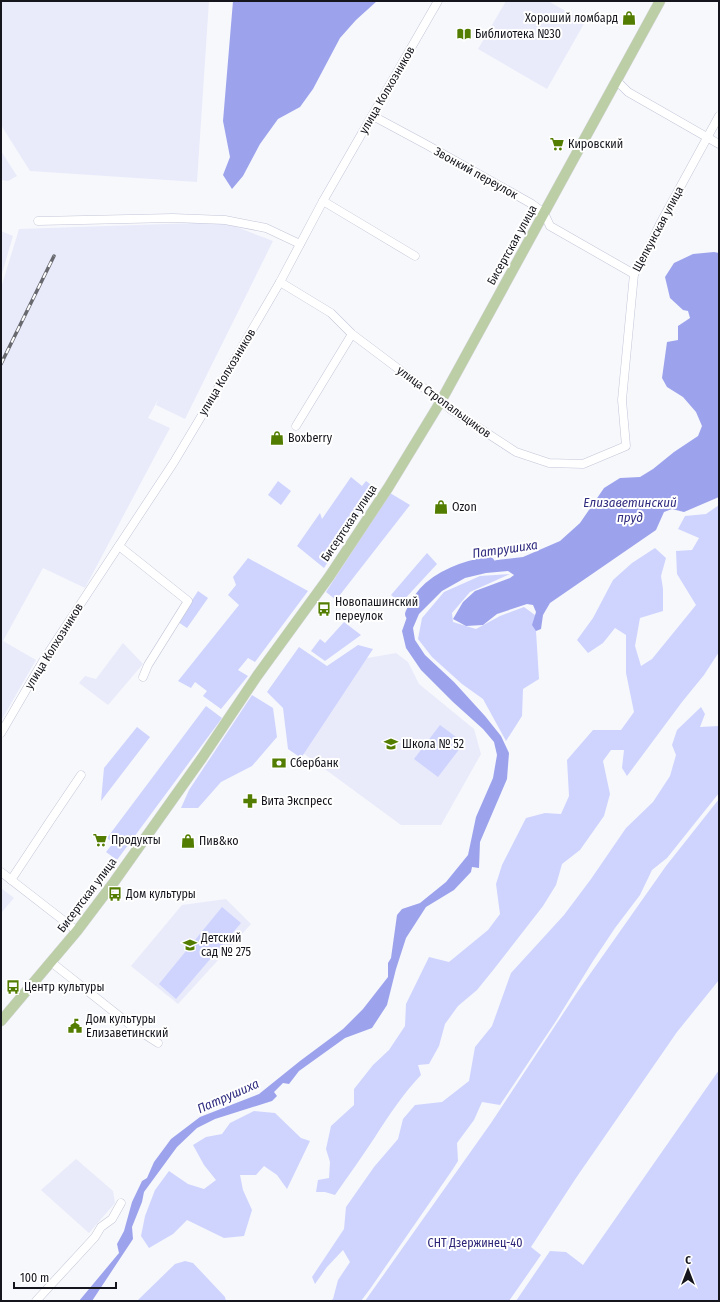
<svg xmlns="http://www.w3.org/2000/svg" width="720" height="1302" viewBox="0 0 720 1302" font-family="'Fira Sans Condensed',sans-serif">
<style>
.built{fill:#e9ebfb}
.green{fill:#cfd4fe}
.water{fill:#9ca3ec}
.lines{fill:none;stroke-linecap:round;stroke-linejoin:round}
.river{stroke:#9ca3ec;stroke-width:12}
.minor-casing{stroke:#c3c6d8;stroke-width:9}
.major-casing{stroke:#d5d5d6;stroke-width:11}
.minor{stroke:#fff;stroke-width:8}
.major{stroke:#bbcea6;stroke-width:10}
.rail-casing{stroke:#68696f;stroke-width:3.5}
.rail{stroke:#fff;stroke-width:2;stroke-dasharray:6;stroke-linecap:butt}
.labels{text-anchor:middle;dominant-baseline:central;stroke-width:4;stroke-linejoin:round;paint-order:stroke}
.poi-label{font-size:12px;fill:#15161d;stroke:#fff;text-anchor:start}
.street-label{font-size:12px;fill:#15161d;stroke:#fff}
.park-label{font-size:12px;fill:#2b2477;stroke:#fff}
.water-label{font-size:13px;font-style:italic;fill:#312d80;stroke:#fff}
</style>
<rect width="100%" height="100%" fill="#f7f8fc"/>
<g class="built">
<path d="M1 1H209L197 182 30 171 1 125Z"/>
<path d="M506 1H548L585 22 547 89 478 49Z"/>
<path d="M1 151 17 176 8 181 1 180Z"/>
<path d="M224 222 273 241 185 419 156 405 159 398 148 418 170 428 85 588 43 568 3 641 36 660 1 721V288L19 229Z"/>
<path d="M1 231 13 236 1 277Z"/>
<path d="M123 643 143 664 108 705 79 683 85 676 96 679Z"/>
<path d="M396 653 408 662 419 684 474 729 481 754 441 825H401L303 753 356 660Z"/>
<path d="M1 888 14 898 1 913Z"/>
<path d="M226 899 251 924 178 1004 131 966 182 905Z"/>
<path d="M76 1159 113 1191 115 1203 89 1233 41 1190Z"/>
</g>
<g class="green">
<path d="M351 477 362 486 366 481 375 488 324 568 297 546 320 513 322 519Z"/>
<path d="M278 481 291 491 281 505 268 495Z"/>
<path d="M390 493 410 505 336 600 326 592Z"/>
<path d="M719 505V652L704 675 682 702 627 776 622 768 624 750H611L603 761 610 794 604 816 580 850 562 864 556 885 543 906 494 969 477 990 458 1006 445 1024 439 1046 429 1064 418 1065 421 1075C403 1094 389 1115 375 1137 362 1157 348 1176 335 1195L325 1192H316L318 1180 329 1178 330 1162 326 1149 331 1126 354 1105V1089L373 1065 389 1050 405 1026 406 1004 429 957 449 962 488 930 500 914 496 884 502 865 526 818 545 813 561 814 569 796 567 760 593 730H621L634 712 626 673V635L615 628 603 643 588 653 577 640 593 618 613 580 632 563 655 548 666 558 661 576 663 589V611L640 618 635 646 641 666 652 659 696 605 677 574 676 551 692 550 699 538 678 529 685 516 706 514Z"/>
<path d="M427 553 437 564 401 603 391 595Z"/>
<path d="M248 558 308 591 255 662 248 658 238 670 248 676 221 709 203 696 207 691 195 682 191 688 178 681 239 605 228 595 236 585 233 577Z"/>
<path d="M510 574 470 592 452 613 453 622 476 629 500 616 524 607 535 615 539 679 523 689 522 716 506 741 483 699 462 684 432 657 418 639 422 618 444 592 480 576Z"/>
<path d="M198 591 208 598 187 628 178 622Z"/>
<path d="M344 622 361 635 325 661 311 651 320 639 325 643Z"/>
<path d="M358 645 373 649 301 758 288 749 283 708 267 692 299 647 327 666Z"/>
<path d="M252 695 273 708 277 737 252 766 221 782 198 808H181L189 790Z"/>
<path d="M206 706 222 718 117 860 106 852 113 843 107 838Z"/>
<path d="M701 707 705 714 700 727 719 726V793L667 858 652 870 640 895 615 928 593 961 556 1021 500 1105 482 1102 474 1120 457 1143 458 1161 453 1169 370 1289 361 1301H330L333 1299 338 1280 350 1262 343 1250 327 1267 315 1284 312 1277 344 1229 346 1207 374 1167 398 1139 403 1119 415 1105 442 1102 469 1081 475 1047 492 1026 511 973 564 915 591 879 626 828 653 802 670 776 676 755 672 745 677 730Z"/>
<path d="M440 725 464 743 438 777 414 759Z"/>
<path d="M137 727 150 737 101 801 104 768Z"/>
<path d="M719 799V980L677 1032 576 1178 531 1247 541 1255 509 1301H365L491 1123 578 991 666 866Z"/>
<path d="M222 907 241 923 176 999 159 984Z"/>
<path d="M719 1070V1301H516L550 1251 566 1252 583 1265Z"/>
<path d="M254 1111 275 1113 301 1138 310 1141 287 1189 277 1175 264 1166 256 1175H240L243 1190 252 1210 244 1236 224 1238 187 1220 173 1234 149 1248 141 1236 145 1216 155 1190 169 1171 188 1184 204 1189 216 1180 204 1165 193 1145 206 1137 222 1134 230 1123Z"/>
<path d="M185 1261 193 1263 225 1297 226 1301H137L175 1264Z"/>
</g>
<g class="water">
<path d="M233 1H377L356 20 340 38 313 89 300 107 278 119 260 144 243 176 232 189 223 175 230 157 223 121Z"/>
<path d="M714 252 719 253V497L684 512 672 509 664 512 656 530 550 603 543 615 541 629 536 631 532 625 536 612 533 605 527 604 497 614 483 625 466 626 453 619 463 602 475 591 510 578 514 575 508 571 486 573 465 578 442 591 419 614 413 628 415 640 425 655 454 682 485 716 501 736 509 753 507 779 480 842 479 868 472 867 471 872 454 890 426 907 406 938 396 969 387 1005 372 1028 345 1038 299 1071 289 1084 283 1083 274 1092 277 1096 272 1101 215 1119 197 1128 177 1147 144 1192 142 1202 132 1227 133 1239 92 1301H79L119 1253 117 1244 124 1231 132 1202 142 1181 147 1178 154 1162 171 1139 200 1117 259 1094 300 1061 343 1029 363 1009 388 977V963L391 958 397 915 402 909 420 903 446 882 468 855 476 817 493 778 497 755 494 742 483 729 453 702 421 670 406 648 402 631 408 614 429 589 441 580 459 570 497 560 523 557 560 541 580 523 604 488 620 478 640 477 653 469 674 452 698 436 702 426 696 412 683 397 667 387 662 378 667 342 678 340V326L690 318 688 311 683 310 670 298 665 277 674 263 693 254Z"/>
</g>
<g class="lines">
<path class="river" d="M411 614C414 607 419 599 424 593 439 576 466 566 489 563"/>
<defs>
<g id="minor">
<path d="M616 80 628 92 719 144"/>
<path d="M373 116 427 145 532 204 544 213 550 226 634 274"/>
<path d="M323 201 415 256"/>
<path d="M38 221 173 218 225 220 266 228 300 244"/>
<path d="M280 282 331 313 352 334 441 401 450 409 516 452 549 463 583 464 626 446 622 400 634 274 642 262 660 224 719 116"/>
<path d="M296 426 352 334"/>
<path d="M119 546 188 601 148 665 143 677"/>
<path d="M1 733 43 661 174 462 211 400 280 282 323 201 438 1"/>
<path d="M1 872 77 931"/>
<path d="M11 880 50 821 81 775"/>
<path d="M51 962 133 1027 158 1043"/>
<path d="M36 1301 95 1237 101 1227 112 1219 121 1203"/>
</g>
<path id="major" d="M1 1021 77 931 114 882 202 758 257 676 329 577 388 488 441 401 660 1"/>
</defs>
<use href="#minor" class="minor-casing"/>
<use href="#major" class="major-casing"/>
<use href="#minor" class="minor"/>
<use href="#major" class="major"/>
<defs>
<path id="rail" d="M1 364 54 256"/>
</defs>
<use href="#rail" class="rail-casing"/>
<use href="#rail" class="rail"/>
</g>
<defs>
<symbol id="shop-bare" viewBox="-9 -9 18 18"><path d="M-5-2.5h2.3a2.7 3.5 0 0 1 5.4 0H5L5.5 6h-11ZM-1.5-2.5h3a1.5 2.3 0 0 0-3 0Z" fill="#537d00" stroke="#fff" stroke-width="2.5" paint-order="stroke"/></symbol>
<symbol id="library-bare" viewBox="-9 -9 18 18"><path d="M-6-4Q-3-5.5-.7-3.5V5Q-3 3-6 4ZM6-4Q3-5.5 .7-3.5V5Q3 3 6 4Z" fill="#537d00" stroke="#fff" stroke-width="2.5" paint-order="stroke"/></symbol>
<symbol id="supermarket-bare" viewBox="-9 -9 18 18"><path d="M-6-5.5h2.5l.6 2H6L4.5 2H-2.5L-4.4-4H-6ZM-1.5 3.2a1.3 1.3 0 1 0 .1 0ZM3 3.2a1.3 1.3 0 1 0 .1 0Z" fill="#537d00" stroke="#fff" stroke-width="2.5" paint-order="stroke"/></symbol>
<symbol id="bus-bare" viewBox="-9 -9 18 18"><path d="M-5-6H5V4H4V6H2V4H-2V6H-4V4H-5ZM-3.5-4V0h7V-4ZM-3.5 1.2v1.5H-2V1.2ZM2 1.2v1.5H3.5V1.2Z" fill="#537d00" stroke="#fff" stroke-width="2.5" paint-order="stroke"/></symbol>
<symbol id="school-bare" viewBox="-9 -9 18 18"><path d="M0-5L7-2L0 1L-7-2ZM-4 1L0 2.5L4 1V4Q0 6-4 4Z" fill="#537d00" stroke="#fff" stroke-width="2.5" paint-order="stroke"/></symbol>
<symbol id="bank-bare" viewBox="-9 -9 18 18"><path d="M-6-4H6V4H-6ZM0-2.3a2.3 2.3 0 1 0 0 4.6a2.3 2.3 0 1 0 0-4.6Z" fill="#537d00" stroke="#fff" stroke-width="2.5" paint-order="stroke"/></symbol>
<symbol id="pharmacy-bare" viewBox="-9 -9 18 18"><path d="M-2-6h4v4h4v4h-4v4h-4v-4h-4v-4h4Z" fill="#537d00" stroke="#fff" stroke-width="2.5" paint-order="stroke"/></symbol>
<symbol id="civic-bare" viewBox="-9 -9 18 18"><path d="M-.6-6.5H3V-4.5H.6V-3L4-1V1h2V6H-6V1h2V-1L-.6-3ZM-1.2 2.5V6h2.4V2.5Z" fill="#537d00" stroke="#fff" stroke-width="2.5" paint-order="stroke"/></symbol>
</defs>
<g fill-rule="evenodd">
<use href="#shop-bare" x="619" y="8" width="20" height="20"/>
<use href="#library-bare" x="454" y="24" width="20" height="20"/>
<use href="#supermarket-bare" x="547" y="134" width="20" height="20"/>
<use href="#shop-bare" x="267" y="428" width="20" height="20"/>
<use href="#shop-bare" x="431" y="497" width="20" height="20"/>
<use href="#bus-bare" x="314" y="599" width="20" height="20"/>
<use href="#school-bare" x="381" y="734" width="20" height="20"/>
<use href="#bank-bare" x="269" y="753" width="20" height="20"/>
<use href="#pharmacy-bare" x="240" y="791" width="20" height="20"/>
<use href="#supermarket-bare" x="90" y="830" width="20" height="20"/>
<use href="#shop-bare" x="178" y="831" width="20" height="20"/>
<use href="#bus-bare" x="105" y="884" width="20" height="20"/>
<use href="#school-bare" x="180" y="935" width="20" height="20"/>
<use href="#bus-bare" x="3" y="977" width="20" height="20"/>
<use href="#civic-bare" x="65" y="1016" width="20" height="20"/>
</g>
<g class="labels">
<g class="poi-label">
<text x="618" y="18" text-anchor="end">Хороший ломбард</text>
<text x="475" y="34">Библиотека №30</text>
<text x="568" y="144">Кировский</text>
<text x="288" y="438">Boxberry</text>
<text x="452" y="507">Ozon</text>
<text x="335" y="602">Новопашинский<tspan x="335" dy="14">переулок</tspan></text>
<text x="402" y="744">Школа № 52</text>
<text x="290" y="763">Сбербанк</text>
<text x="261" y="801">Вита Экспресс</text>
<text x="111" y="840">Продукты</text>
<text x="199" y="841">Пив&amp;ко</text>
<text x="126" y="894">Дом культуры</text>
<text x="201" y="938">Детский<tspan x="201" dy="14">сад № 275</tspan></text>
<text x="24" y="987">Центр культуры</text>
<text x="86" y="1019">Дом культуры<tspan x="86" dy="14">Елизаветинский</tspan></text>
</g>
<g class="street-label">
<text transform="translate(387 90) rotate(-60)">улица Колхозников</text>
<text transform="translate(476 173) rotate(29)">Звонкий переулок</text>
<text transform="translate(658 229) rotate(-62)">Щелкунская улица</text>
<text transform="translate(512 245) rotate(-61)">Бисертская улица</text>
<text transform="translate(227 372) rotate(-59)">улица Колхозников</text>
<text transform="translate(444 402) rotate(36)">улица Стропальщиков</text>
<text transform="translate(349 523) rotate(-56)">Бисертская улица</text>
<text transform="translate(54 646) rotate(-58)">улица Колхозников</text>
<text transform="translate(87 895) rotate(-53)">Бисертская улица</text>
</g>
<g class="park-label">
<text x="475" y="1243">СНТ Дзержинец-40</text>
</g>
<g class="water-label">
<text x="630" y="502">Елизаветинский<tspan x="630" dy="15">пруд</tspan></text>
<text transform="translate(505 549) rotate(-8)">Патрушиха</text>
<text transform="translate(228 1096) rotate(-24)">Патрушиха</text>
</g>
</g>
<rect width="720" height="1302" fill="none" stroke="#15161d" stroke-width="4"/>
<g transform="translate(688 1270)" stroke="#ffffff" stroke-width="3" paint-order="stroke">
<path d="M0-3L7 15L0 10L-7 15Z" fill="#15161d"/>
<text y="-6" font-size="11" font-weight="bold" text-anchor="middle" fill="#15161d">С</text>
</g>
<path d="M14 1282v6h102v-6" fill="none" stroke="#15161d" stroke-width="2"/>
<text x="20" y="1282" font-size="12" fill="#15161d" stroke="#ffffff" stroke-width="3" paint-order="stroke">100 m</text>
</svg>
